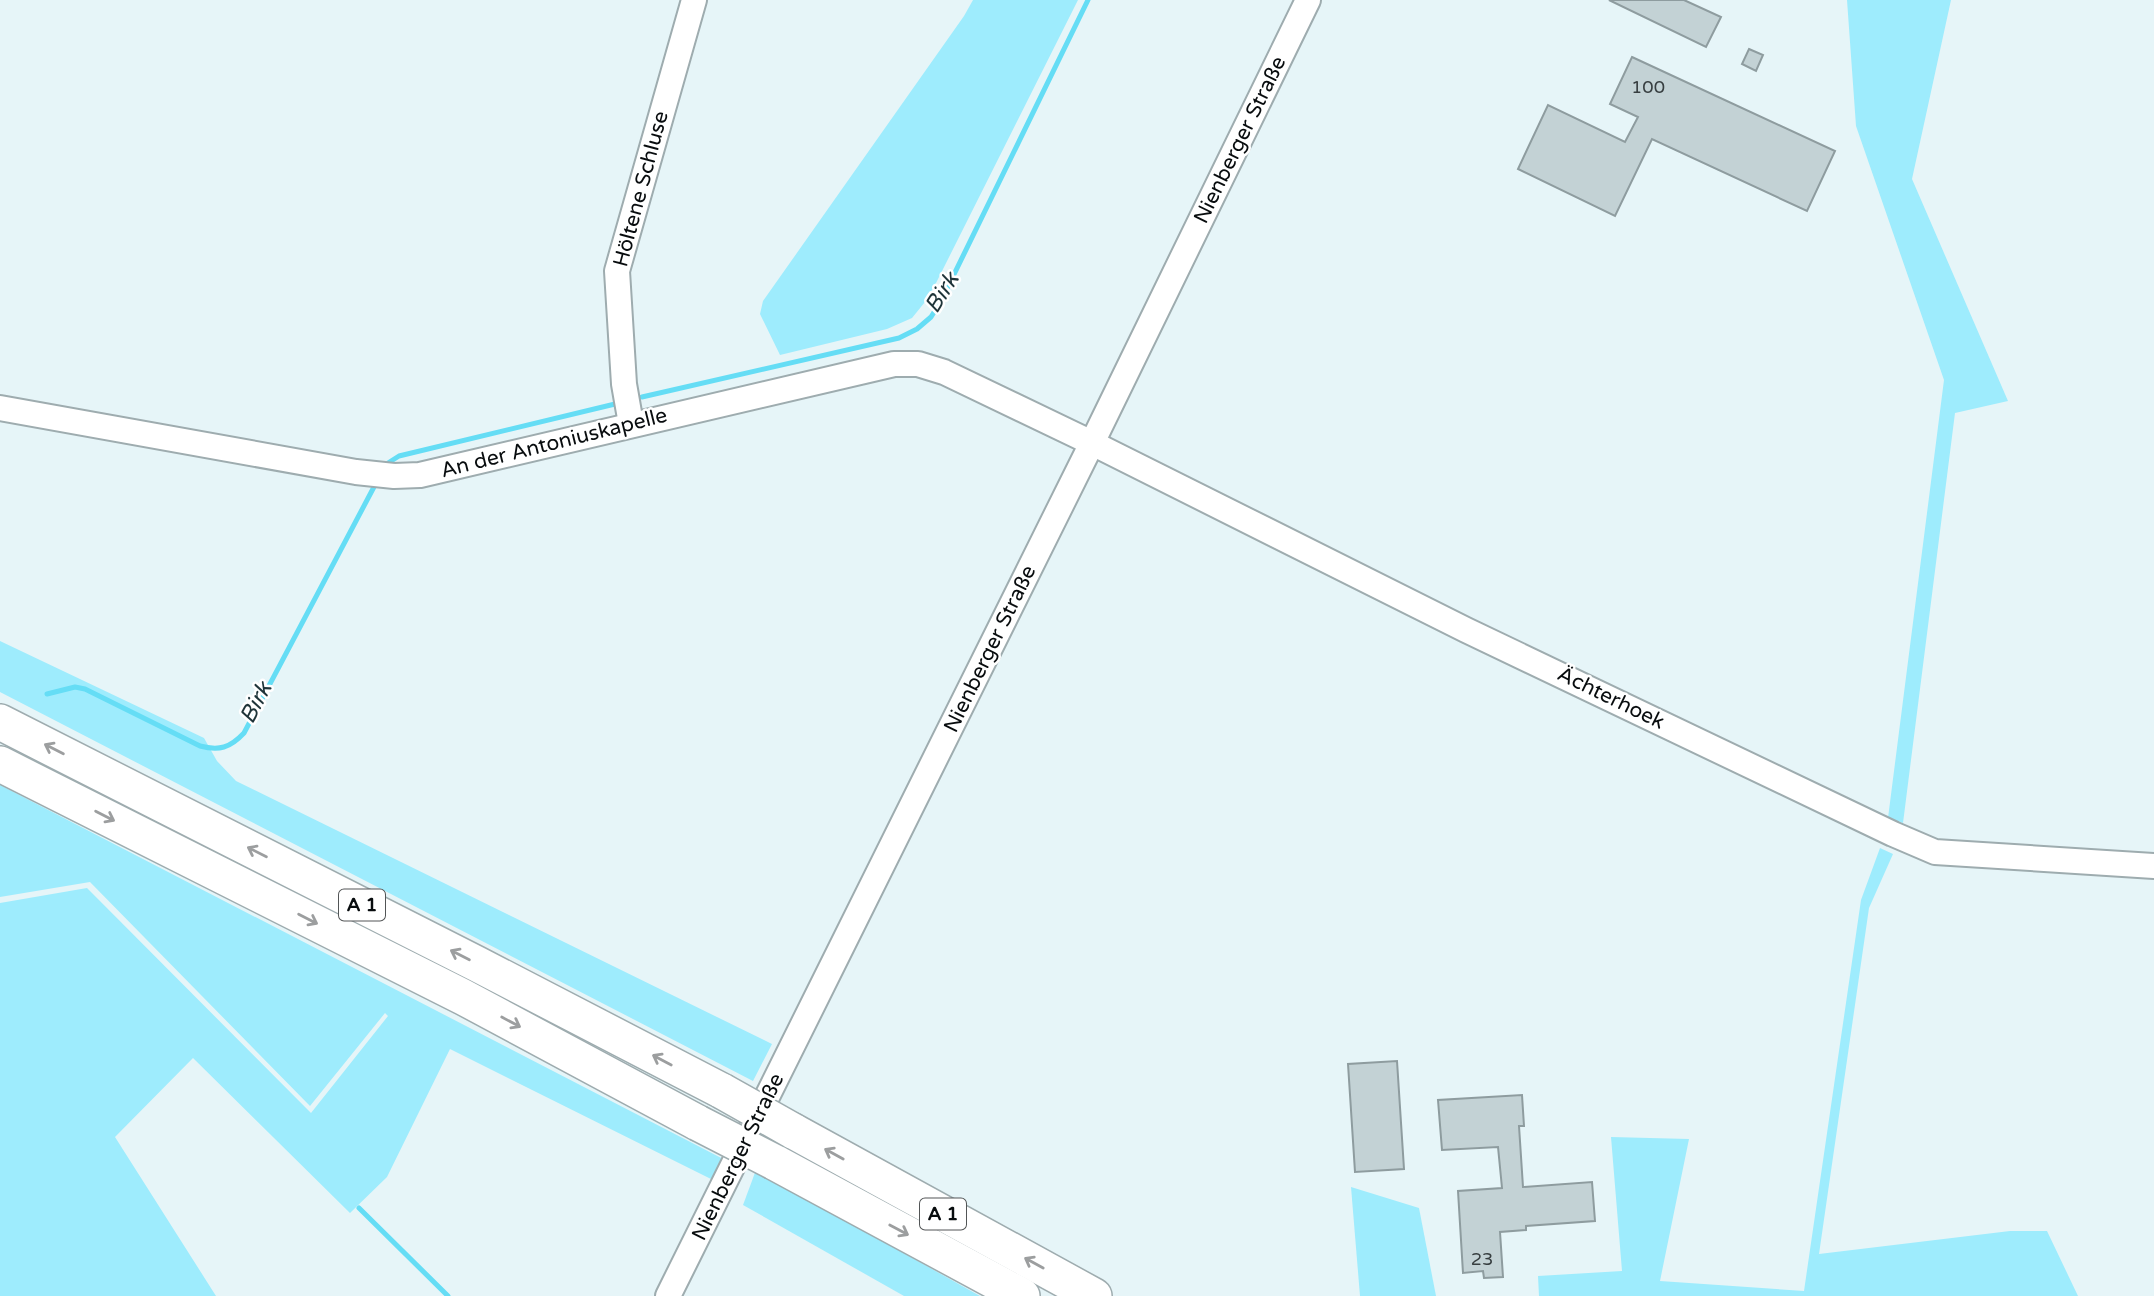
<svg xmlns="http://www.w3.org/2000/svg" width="2154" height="1296" viewBox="0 0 2154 1296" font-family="'Varela Round',sans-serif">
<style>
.green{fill:#9eecfd}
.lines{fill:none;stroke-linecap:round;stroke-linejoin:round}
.stream{stroke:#65ddf5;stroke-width:5}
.building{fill:#c3d2d5;stroke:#8e9c9f;stroke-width:2}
.minor-casing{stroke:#9eacaf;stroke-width:28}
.highway-casing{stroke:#9eacaf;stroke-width:38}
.minor{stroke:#fff;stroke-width:24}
.highway{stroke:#fff;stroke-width:35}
.highway-bridge-casing{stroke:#9eacaf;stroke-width:38;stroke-linecap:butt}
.highway-bridge{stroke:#fff;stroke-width:35}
.oneway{stroke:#9c9e9f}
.labels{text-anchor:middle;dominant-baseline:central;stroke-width:5;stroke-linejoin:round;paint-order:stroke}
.number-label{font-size:18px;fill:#373e40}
.shield{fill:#fff;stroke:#525556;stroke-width:2}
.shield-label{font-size:19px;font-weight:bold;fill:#080c0e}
.street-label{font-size:21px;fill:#080c0e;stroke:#fff}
.water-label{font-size:23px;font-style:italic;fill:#1f3439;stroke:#fff}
</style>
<rect width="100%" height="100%" fill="#e6f5f8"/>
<g class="green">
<path d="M973 0H1078L929 297 912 318 887 329 780 355 760 314 763 301 964 16Z"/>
<path d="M1847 0H1951L1912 179 2008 401 1955 413 1903 823 1888 818 1944 380 1856 126Z"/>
<path d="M0 641 204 738 217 761 236 781 772 1044 753 1081 0 692Z"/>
<path d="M0 785 729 1162 719 1183 450 1049 387 1177 350 1213 193 1058 115 1137 216 1296H0V903L87 888 311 1113 388 1016 385 1013 310 1106 90 882 0 897Z"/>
<path d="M1880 848 1893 854 1869 908 1819 1254 2010 1231H2047L2078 1296H1539L1538 1276 1622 1271 1611 1137 1689 1139 1660 1281 1804 1291 1861 900Z"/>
<path d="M756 1170 980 1296H904L743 1205Z"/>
<path d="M1351 1187 1419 1208 1436 1296H1360Z"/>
</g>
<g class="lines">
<g class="stream">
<path d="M642 397 899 338 917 329 931 317 941 301 1088 0"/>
<path d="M388 463 399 456 615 404"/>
<path d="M47 694 75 687 85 689 200 746C219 751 230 748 244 733L375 485"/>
<path d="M359 1208 448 1296"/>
</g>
</g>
<g class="building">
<path d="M1609 0H1684L1721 17 1706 47Z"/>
<path d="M1749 49 1763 55 1756 71 1742 64Z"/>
<path d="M1632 57 1835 151 1807 211 1652 139 1615 216 1518 169 1548 105 1625 142 1638 117 1610 104Z"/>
<path d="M1397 1061 1404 1169 1355 1172 1348 1064Z"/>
<path d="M1522 1095 1524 1126H1519L1523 1187 1592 1182 1595 1221 1526 1226V1230L1500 1232 1503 1277 1484 1278 1483 1271 1463 1273 1458 1191 1502 1188 1498 1147 1442 1150 1438 1100Z"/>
</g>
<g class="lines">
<defs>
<g id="minor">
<path d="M0 408 356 472 394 476 420 475 894 364H918L944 372 1092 443 1466 630 1893 834 1935 852 2154 866"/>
<path d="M631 424 624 384 617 271 694 0"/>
<path d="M668 1296 1092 443 1308 0"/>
</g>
<g id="highway">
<path d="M0 722 477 964 722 1091"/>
<path d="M0 764 463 997 698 1123"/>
<path d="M793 1131 1094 1296"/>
<path d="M774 1162 1022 1296"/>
</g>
</defs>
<use href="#minor" class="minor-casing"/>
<use href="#highway" class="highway-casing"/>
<use href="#minor" class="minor"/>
<use href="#highway" class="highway"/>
<defs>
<g id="highway-bridge">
<path d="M722 1091 793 1131"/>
<path d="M698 1123 774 1162"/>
</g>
</defs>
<use href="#highway-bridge" class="highway-bridge-casing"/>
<use href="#highway-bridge" class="highway-bridge"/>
</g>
<defs><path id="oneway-shaft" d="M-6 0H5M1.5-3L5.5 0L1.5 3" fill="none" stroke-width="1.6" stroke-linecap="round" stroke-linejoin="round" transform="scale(1.75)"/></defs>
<g class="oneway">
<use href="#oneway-shaft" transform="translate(54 749) rotate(-153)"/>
<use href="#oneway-shaft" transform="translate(105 816) rotate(27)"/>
<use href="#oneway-shaft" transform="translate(257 852) rotate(-153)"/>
<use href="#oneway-shaft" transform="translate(308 919) rotate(27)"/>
<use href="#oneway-shaft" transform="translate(460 955) rotate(-153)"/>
<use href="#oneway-shaft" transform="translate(511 1022) rotate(28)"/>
<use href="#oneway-shaft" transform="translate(662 1060) rotate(-152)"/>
<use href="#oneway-shaft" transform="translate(834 1154) rotate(-151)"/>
<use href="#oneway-shaft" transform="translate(899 1230) rotate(28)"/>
<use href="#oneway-shaft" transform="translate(1034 1263) rotate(-151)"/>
</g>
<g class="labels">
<g class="number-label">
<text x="1648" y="87">100</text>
<text x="1482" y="1259">23</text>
</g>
<g class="shield">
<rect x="339" y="889.5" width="46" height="31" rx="5"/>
<rect x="920" y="1198.5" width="46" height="31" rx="5"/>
</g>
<g class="shield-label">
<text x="362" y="905">A 1</text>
<text x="943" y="1214">A 1</text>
</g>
<g class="street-label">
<text transform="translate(1240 140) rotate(-64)">Nienberger Straße</text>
<text transform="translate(641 189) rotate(-75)">Höltene Schluse</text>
<text transform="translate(554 443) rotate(-14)">An der Antoniuskapelle</text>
<text transform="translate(990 649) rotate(-64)">Nienberger Straße</text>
<text transform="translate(1611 698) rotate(26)">Ächterhoek</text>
<text transform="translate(738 1157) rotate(-64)">Nienberger Straße</text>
</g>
<g class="water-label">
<text transform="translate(942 293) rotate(-58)">Birk</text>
<text transform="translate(256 703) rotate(-62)">Birk</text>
</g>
</g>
</svg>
